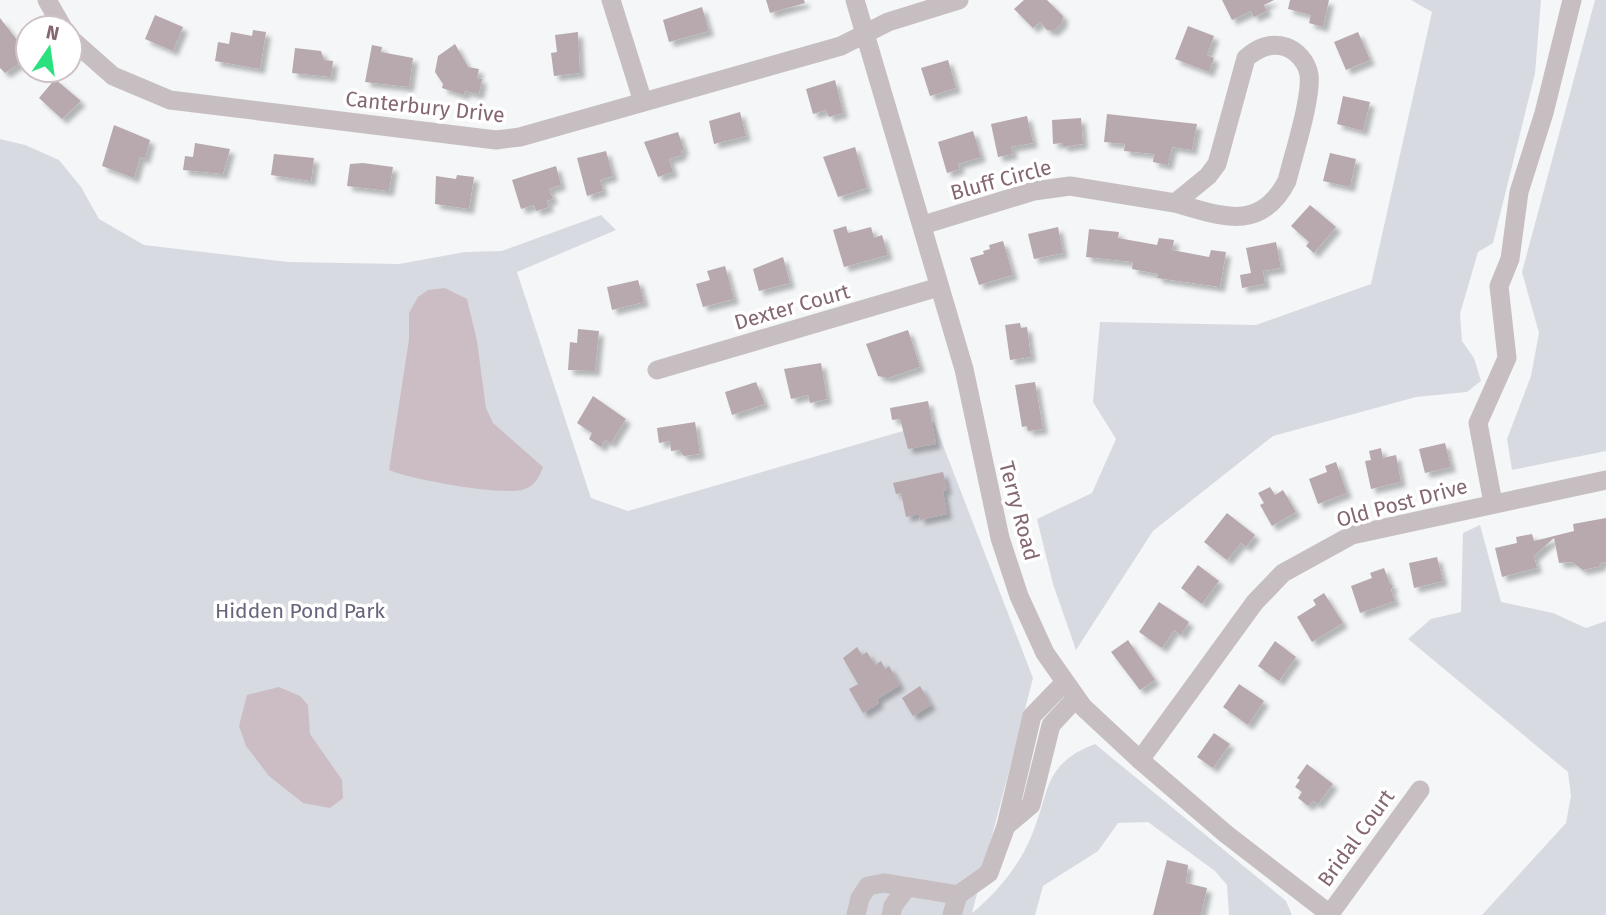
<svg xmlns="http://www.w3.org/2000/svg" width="1606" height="915" viewBox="0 0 1606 915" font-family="'Fira Sans',sans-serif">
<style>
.green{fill:#d8dae1}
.water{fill:#ccbdc5}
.building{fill:#b7a9ae;filter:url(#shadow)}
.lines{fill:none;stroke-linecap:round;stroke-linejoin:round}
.minor{stroke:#c7bec1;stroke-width:19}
.labels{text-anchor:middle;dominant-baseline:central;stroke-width:7;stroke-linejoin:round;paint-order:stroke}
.street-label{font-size:21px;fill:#856770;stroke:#fff}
.park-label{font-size:21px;fill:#66657c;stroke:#fff}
</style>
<defs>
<filter id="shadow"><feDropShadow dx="5" dy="5" stdDeviation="2" flood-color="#0004"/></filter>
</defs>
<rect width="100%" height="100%" fill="#f4f6f7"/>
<g class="green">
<path d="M1411 0H1541L1535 73 1493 243 1478 252 1460 314 1462 341 1474 358 1481 381 1467 392 1416 397 1273 436 1153 531 1076 650 1053 584 1037 519 1092 493 1116 439 1093 402 1100 322 1256 325 1371 284 1432 12Z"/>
<path d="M1595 0H1606V451L1512 470 1507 439 1531 376 1539 333 1522 272Z"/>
<path d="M0 139 25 145 59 160 81 187 99 219 144 245 288 262 399 264 465 252 502 251 601 215 616 230 517 272 591 498 628 511 934 422 1033 678 972 913C996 894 1019 866 1031 837 1050 793 1042 764 1095 744L1286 901 1292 915H1229L1227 885 1215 871 1148 822 1118 823 1098 851 1043 886 1035 915H0Z"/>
<path d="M1480 525 1501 602 1553 613 1586 628 1606 621V915H1482L1566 823 1571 796 1568 772 1408 639 1431 619 1461 612 1463 533Z"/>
</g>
<g class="water">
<path d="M445 288 467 299 477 341 486 408 493 423 543 467C539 478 534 487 522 490 496 495 414 480 389 470L409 339V313L418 297 428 290Z"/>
<path d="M279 687 300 696 308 705 310 734 342 780 343 798 330 808 303 803 269 776 246 746 239 726 247 695Z"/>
</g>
<g class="building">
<path d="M766 0H804L805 3 770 13Z"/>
<path d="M1024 0H1047L1063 16 1062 23 1054 31 1047 30 1040 22 1033 28 1014 9Z"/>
<path d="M1222 0H1274L1264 5 1267 11 1254 17 1251 11 1232 20Z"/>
<path d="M1290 0H1329L1323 27 1309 23 1311 15 1288 9Z"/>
<path d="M702 7 709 31 669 42 663 20Z"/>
<path d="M155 15 183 27 173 51 145 39Z"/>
<path d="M0 18 28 54V58L5 73 0 68Z"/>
<path d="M1188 26 1214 36 1207 55 1214 58 1209 72 1175 59Z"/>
<path d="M253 30 266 32 260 69 215 61 218 42 229 44 231 32 252 36Z"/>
<path d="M578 32 580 73 554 76 551 53 557 52 555 35Z"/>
<path d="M1358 32 1370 60 1346 70 1334 42Z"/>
<path d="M455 44 468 67 479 69 477 78 482 79 479 94 465 91 464 95 442 88 443 84 435 72 438 56Z"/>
<path d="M372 45 382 47 381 52 413 58 409 87 365 82Z"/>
<path d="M295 48 321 51 324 60 333 61 331 77 292 73Z"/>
<path d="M948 60 956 88 930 96 921 68Z"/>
<path d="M55 79 81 101 62 119 39 98Z"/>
<path d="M835 80 843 113 829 117 826 110 813 114 806 89Z"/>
<path d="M1343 96 1370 102 1363 131 1337 124Z"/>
<path d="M740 112 746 136 714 144 709 121Z"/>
<path d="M1107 114 1197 124 1192 150 1172 147 1168 165 1153 162 1154 154 1124 151 1125 144 1104 142Z"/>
<path d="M1027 116 1033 143 1011 147 1013 154 998 157 991 124Z"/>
<path d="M1081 118 1083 144 1063 147 1062 143 1053 144 1052 120Z"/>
<path d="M114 125 150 140 145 159 140 157 134 178 102 166Z"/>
<path d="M973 131 981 157 958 164 960 169 947 173 938 142Z"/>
<path d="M678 132 684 150 681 151 682 155 669 159 673 172 658 177 644 142Z"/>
<path d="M195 143 230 149 223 174 183 170 185 156 193 157Z"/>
<path d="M855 147 867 188 838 197 823 157Z"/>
<path d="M606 151 613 176 600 180 603 191 587 196 577 158Z"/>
<path d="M1330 153 1356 159 1350 187 1323 181Z"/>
<path d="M274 154 314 158 311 181 271 175Z"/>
<path d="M363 163 393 167 389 191 347 186 350 164Z"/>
<path d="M556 166 561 185 549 189 553 199 547 201 549 207 536 211 534 205 521 209 512 180Z"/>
<path d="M457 175 474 177 469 209 435 204 436 176 456 179Z"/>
<path d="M1310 205 1336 227 1314 253 1306 246 1309 242 1291 226Z"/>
<path d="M846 226 848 233 871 227 874 238 882 235 888 255 844 267 833 230Z"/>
<path d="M1058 227 1063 253 1034 259 1028 234Z"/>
<path d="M1089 229 1119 232 1118 238 1157 245 1159 238 1174 240 1172 250 1209 257 1211 250 1226 252 1220 287 1157 278 1158 274 1132 269 1133 262 1086 257Z"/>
<path d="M1003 241 1013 275 979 285 970 258 984 254 983 251 990 249 989 245Z"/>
<path d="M1276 242 1281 268 1263 271 1265 284 1242 288 1240 275 1251 273 1246 248Z"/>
<path d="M783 257 790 283 759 291 753 269Z"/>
<path d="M725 266 734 299 703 307 696 284 710 280 707 271Z"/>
<path d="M638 280 644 302 612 310 607 287Z"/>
<path d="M1020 323 1021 328 1027 327 1031 357 1010 360 1005 325Z"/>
<path d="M578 329 599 331 595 371 568 370 570 342 577 343Z"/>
<path d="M908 330 920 367 888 378 878 376 866 344Z"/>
<path d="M821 363 827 399 810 403 808 395 791 399 784 369Z"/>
<path d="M756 382 765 404 732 415 725 392Z"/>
<path d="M1035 382 1043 429 1028 431 1027 426 1022 427 1015 385Z"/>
<path d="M593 396 626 419 611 443 605 440 601 447 589 439 592 433 577 423Z"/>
<path d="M928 401 936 444 908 449 900 419 892 420 890 408Z"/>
<path d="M695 422 700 454 684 456 679 450 671 451 670 441 659 443 657 428Z"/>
<path d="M1445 443 1451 467 1425 473 1419 449Z"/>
<path d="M1381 448 1383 458 1396 455 1401 482 1371 489 1365 461 1371 460 1369 451Z"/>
<path d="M1336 462 1347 493 1318 504 1309 479 1327 472 1325 466Z"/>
<path d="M943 472 947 490 943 491 947 514 920 520 919 514 906 517 901 493 896 494 893 483Z"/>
<path d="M1270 487 1275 495 1283 490 1296 512 1272 526 1260 505 1264 503 1258 493Z"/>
<path d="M1227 513 1255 535 1246 547 1241 543 1227 560 1204 542Z"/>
<path d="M1606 518V562L1600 563 1601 566 1583 570 1572 562 1559 563 1554 538 1534 556 1537 568 1502 577 1495 548 1517 543 1516 537 1532 534 1534 541 1574 531 1573 524Z"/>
<path d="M1437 557 1443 581 1414 588 1409 563Z"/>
<path d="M1198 565 1219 581 1202 604 1181 588Z"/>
<path d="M1384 568 1390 584 1393 585 1391 590 1395 601 1360 613 1351 586 1372 578 1370 573Z"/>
<path d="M1324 593 1343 623 1312 642 1297 617 1316 605 1313 600Z"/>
<path d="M1159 602 1189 622 1181 635 1174 630 1162 648 1139 632Z"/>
<path d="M1128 640 1155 680 1140 690 1111 652Z"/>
<path d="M1275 641 1296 657 1279 681 1258 666Z"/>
<path d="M857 647 862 655 867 652 875 665 881 661 885 669 889 666 900 685 877 699 879 703 863 713 849 689 858 684 843 658Z"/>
<path d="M1239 684 1264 701 1248 725 1223 707Z"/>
<path d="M920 686 931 705 913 716 902 698Z"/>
<path d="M1214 733 1230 744 1213 768 1197 757Z"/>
<path d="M1307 764 1333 784 1318 804 1313 801 1308 806 1298 798 1302 792 1295 787 1300 780 1297 778Z"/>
<path d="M1167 860 1188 865 1186 883 1207 888 1201 915H1153Z"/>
</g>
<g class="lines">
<g class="minor">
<path d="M47 0 63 28"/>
<path d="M611 0 643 102"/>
<path d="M855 0 964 369 1000 538 1019 596 1045 653 1083 707 1140 760 1226 834 1331 915"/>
<path d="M70 38 113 76 170 100 496 140 520 137 841 46 888 22 959 0"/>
<path d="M923 225 1034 191 1070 186 1175 203 1208 176 1217 164 1246 58C1258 48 1270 42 1286 47 1297 51 1307 62 1309 75 1312 98 1293 156 1287 181 1260 233 1221 216 1175 203"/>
<path d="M657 370 939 287"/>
<path d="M1493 503 1478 423 1507 358 1499 286 1510 259 1519 192 1544 113 1572 0"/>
<path d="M1140 760 1255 602 1283 573 1352 535 1606 480"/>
<path d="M1006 826 1031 805 1051 725 1076 698"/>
<path d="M856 915 860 898 868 886 884 883 958 895"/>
<path d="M891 915 893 906 907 887"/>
<path d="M952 915 958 895 989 873 1006 826 1032 716 1064 683"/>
<path d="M1329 915 1420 790"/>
</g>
</g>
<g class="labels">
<g class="street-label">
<text transform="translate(425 107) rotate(6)">Canterbury Drive</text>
<text transform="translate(1001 180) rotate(-15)">Bluff Circle</text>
<text transform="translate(792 307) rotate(-16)">Dexter Court</text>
<text transform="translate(1402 503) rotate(-15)">Old Post Drive</text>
<text transform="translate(1019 511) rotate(75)">Terry Road</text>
<text transform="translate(1356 838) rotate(-54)">Bridal Court</text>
</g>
<g class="park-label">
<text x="300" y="611">Hidden Pond Park</text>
</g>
</g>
<g transform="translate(49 49) rotate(13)"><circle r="33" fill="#ffffff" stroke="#cec2c6" stroke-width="2"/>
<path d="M0-5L12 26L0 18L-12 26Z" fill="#2be07e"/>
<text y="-10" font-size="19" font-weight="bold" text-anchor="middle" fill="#856770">N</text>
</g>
</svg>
